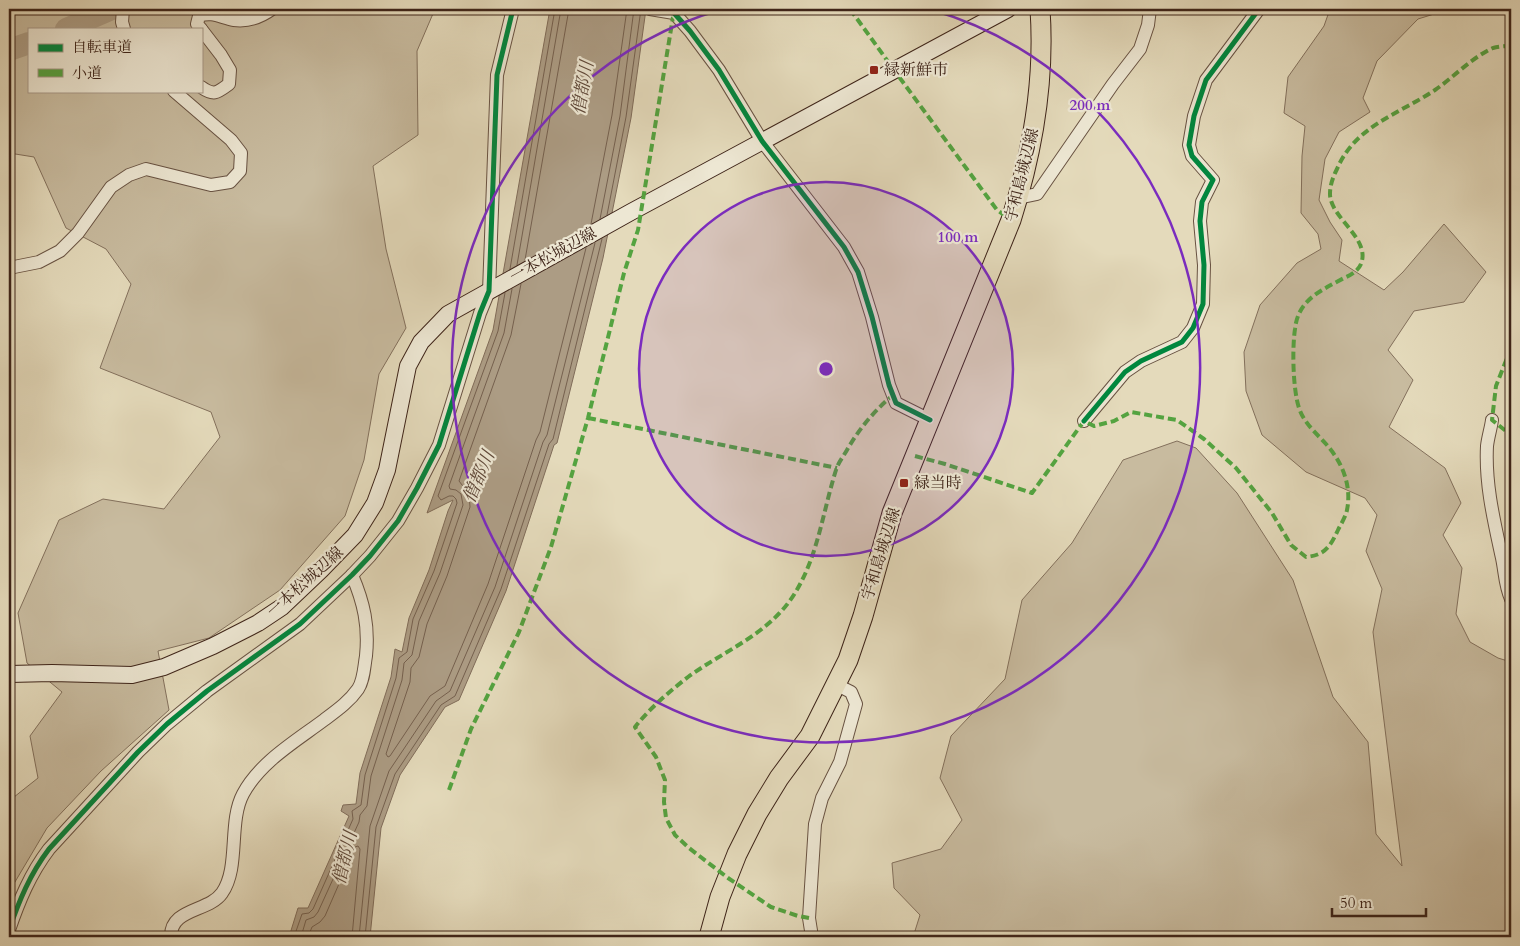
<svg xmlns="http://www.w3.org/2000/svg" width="1520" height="946" viewBox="0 0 1520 946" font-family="Cardo,'Noto Serif JP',serif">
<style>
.green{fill:#c8bb9f;stroke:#83705c;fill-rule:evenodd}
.water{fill:#ac9c84;stroke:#806c59}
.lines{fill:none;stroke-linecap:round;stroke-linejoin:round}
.shore{stroke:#75604e;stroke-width:1}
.river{stroke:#ac9c84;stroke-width:22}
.minor-casing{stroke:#685242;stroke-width:14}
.secondary-casing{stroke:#3e2419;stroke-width:18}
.primary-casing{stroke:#3e2419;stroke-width:21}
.minor{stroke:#ede7d3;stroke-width:12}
.secondary{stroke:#ede7d3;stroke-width:16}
.primary{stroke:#e4dabb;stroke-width:19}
.quiet{stroke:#54a340;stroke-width:4;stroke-dasharray:8 4;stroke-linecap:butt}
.cycleway-casing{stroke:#ede7d3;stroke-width:8}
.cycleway{stroke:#00873e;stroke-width:5}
.ring{fill:none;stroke:#7b2cbf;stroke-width:2.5}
.poi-dot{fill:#8f2418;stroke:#ede7d3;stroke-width:2}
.labels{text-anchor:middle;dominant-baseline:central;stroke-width:4.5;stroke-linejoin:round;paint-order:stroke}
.poi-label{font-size:16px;fill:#3e2419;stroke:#ede7d3;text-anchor:start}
.street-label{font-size:16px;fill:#3e2419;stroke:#ede7d3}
.water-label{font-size:18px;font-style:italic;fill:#5f4839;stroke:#ede7d3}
.centre{fill:#7b2cbf;stroke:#ede7d3;stroke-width:2.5}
.ring-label{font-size:15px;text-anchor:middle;font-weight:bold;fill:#7b2cbf;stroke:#ede7d3;stroke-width:4.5;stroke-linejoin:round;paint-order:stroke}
</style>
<rect width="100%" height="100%" fill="#e4dabb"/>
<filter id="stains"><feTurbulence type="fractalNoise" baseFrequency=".004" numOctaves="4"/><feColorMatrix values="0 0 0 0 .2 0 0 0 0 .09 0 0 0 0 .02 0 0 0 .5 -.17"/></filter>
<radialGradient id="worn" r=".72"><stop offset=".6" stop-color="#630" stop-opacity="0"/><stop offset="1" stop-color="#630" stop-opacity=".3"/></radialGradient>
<g class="green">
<path d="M9 9H435L417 51 418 135 373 166 386 249 406 328 379 374 364 460 345 516 280 590 209 638 158 651 169 710 101 771 47 828 9 892V801L38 778 30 736 62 692 27 663 18 613 59 520 103 499 164 509 220 437 211 412 100 368 131 284 106 249 66 228 34 157 9 153ZM29 29H201V91H29Z"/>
<path d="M1330 9H1448L1447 10 1418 19 1377 61 1363 98 1370 112 1339 132 1325 159 1319 200 1330 222 1342 240 1339 261 1384 290 1403 272 1444 224 1486 272 1464 302 1414 311 1388 350 1413 380 1389 427 1445 468 1461 503 1443 535 1462 568 1456 614 1470 642 1498 658 1511 662V937H904L914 934 920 915 894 888 892 863 941 849 962 820 940 778 951 736 1005 679 1022 600 1072 543 1123 460 1177 441 1196 448 1237 493 1293 580 1333 697 1368 742 1376 834 1402 866 1373 632 1382 589 1366 551 1377 515 1365 498 1306 472 1262 435 1246 391 1244 352 1260 305 1297 263 1321 249 1318 234 1301 213 1302 156 1305 126 1284 113 1288 77 1324 26Z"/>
</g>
<path class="water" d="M550 9H646L631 118 603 258 557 443 554 445 506 591 459 700 445 707 400 775 381 828 370 937H289L298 908H308L349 816 341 811 343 805 356 804 360 773 391 677 395 649 402 652 409 618 429 570 448 511 453 500 427 513 493 330Z"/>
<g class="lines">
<g class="shore">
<path d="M607 215 626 117 641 9"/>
<path d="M600 219 620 116 634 9"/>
<path d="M591 224 612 115 627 9"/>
<path d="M525 260 569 9"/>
<path d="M517 265 561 9"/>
<path d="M510 269 555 9"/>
<path d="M521 284 511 335 459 481 469 494 470 507 447 576 427 624 419 657 411 668 410 682 386 754 388 757 390 756 430 696 445 686 488 584 536 440 540 432 586 248"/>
<path d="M294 937 302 914 309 913 313 909 353 819 352 811 361 805 365 775 396 678 399 658 407 652 413 619 434 571 457 503 456 499 453 496H449L441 500 438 496 498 331 505 293"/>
<path d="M301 937 306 920 314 917 318 912 359 822 360 815 367 806 371 776 402 680 404 663 412 655 419 621 440 573 463 505 461 494 456 490 450 489 449 486 504 333 512 289"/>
<path d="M308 937 312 927 320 922 325 916 355 847 358 846 360 849 352 937"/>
<path d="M359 937 370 826 389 771 436 701 450 691 495 587 543 442 547 435 595 243"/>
<path d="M365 937 376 827 395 774 441 705 455 696 501 589 549 444 553 439 602 239"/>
</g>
<g class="river">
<path d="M66 29 112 9"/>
<path d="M9 50 29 43"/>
</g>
<defs>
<g id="minor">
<path d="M123 9 122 22 124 29"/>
<path d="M650 9 674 13 690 31 719 70 762 141 844 247 858 272 872 317 889 385 896 403 930 420"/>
<path d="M201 29 221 55 230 70 229 84C217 93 214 96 201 87"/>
<path d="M201 29 197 24 199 16C213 11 221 18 234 20 249 22 261 17 272 9"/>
<path d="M1018 198 1037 194 1113 84 1140 49 1148 25 1150 9"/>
<path d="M9 268 39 262 60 251 78 233 111 187 129 175 146 169 211 185 230 182 240 171 241 153 231 140 174 91"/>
<path d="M1492 420C1491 428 1488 437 1487 446 1485 484 1494 521 1502 558 1505 572 1505 586 1511 599"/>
<path d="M1084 421 1125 372 1141 361 1182 342 1193 328 1203 304 1204 265 1200 221 1202 202 1213 180 1192 156 1189 145 1194 116 1206 80 1259 9"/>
<path d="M9 930C19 901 30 874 49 849L138 752 167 724 207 691 300 624 352 575 370 556 398 521 417 488 439 445 480 313 489 291 497 75 513 9"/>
<path d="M171 937C170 908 209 912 222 893 240 868 228 822 243 794 260 762 296 741 324 720 336 711 349 702 358 689 364 680 364 667 366 656 369 626 364 603 352 575"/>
<path d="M812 937 809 918 815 824 822 798 840 762 856 704 851 692 837 685"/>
</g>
<path id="secondary" d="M9 674 52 673 132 675 164 667 213 646 258 623 282 607 321 570 355 535 375 503 387 470 408 366 421 342 448 314 631 212 1008 9"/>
<path id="primary" d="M709 937 720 897 737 854 757 814 779 778 810 736 848 660 863 616 892 513 1011 220C1033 151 1045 81 1040 9"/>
</defs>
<use href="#minor" class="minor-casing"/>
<use href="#secondary" class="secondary-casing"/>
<use href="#primary" class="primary-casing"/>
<use href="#minor" class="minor"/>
<use href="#secondary" class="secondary"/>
<use href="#primary" class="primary"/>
<g class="quiet">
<path d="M850 9 894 70 997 210 1011 220"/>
<path d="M1511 348 1496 386 1492 420 1511 435"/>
<path d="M588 418 837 468"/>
<path d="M915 456 945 464 1032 493 1084 421 1094 426 1114 421 1131 412 1177 420 1204 439 1236 468 1272 513 1291 545 1306 557C1325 555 1330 547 1338 530 1341 524 1346 516 1347 510 1352 485 1342 462 1326 444 1316 433 1304 423 1299 408 1293 390 1292 349 1295 329 1298 300 1320 291 1344 278 1351 275 1358 271 1361 264 1371 238 1330 218 1330 194 1330 185 1333 177 1337 169 1355 126 1399 114 1435 90 1454 77 1471 58 1493 48 1497 47 1503 46 1508 46L1511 50"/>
<path d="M449 790 471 729 519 632 551 547 588 418 624 273 638 230 674 11"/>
<path d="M809 918 798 916 771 907 728 878 689 848 675 835 666 818 664 802 665 780 656 757 635 727C650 708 670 691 688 677 725 650 770 634 795 593 818 556 823 511 836 470 838 463 843 457 847 450 859 429 874 411 893 395"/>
</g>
<defs>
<g id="cycleway">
<path d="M650 9 674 13 690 31 719 70 762 141 844 247 858 272 872 317 889 385 896 403 930 420"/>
<path d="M1084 421 1125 372 1141 361 1182 342 1193 328 1203 304 1204 265 1200 221 1202 202 1213 180 1192 156 1189 145 1194 116 1206 80 1259 9"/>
<path d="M9 930C19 901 30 874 49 849L138 752 167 724 207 691 300 624 352 575 370 556 398 521 417 488 439 445 480 313 489 291 497 75 513 9"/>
</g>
</defs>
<use href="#cycleway" class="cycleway-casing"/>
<use href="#cycleway" class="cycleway"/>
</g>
<circle cx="826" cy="369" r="187" fill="#7b2cbf" fill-opacity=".12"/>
<g class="ring">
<circle cx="826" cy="369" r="187"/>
<path d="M929 9A374 374 0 1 1 723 9"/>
</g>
<g class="poi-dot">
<rect x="869" y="65" width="10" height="10" rx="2.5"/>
<rect x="899" y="478" width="10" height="10" rx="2.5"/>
</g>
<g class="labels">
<g class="poi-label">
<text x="884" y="70">縁新鮮市</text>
<text x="914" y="483">緑当時</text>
</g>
<g class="street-label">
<text transform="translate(1022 175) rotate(-76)">宇和島城辺線</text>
<text transform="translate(553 255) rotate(-29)">一本松城辺線</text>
<text transform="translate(881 554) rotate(-73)">宇和島城辺線</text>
<text transform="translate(305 582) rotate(-42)">一本松城辺線</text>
</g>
<g class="water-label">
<text transform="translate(583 88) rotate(-80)">僧都川</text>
<text transform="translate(479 477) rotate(-67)">僧都川</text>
<text transform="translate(345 858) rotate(-77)">僧都川</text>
</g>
</g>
<circle cx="826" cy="369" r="8" class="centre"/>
<g class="ring-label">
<text x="1090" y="110">200 m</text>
<text x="958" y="242">100 m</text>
</g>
<rect width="1520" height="946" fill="none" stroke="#e4dabb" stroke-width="30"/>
<rect x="10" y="10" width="1500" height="926" fill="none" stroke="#3e2419" stroke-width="2.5"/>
<rect x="15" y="15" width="1490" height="916" fill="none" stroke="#3e2419"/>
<rect x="28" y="28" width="175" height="65" fill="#ede7d3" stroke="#a79989"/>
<rect x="38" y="44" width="25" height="8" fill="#00873e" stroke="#a79989"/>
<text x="72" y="52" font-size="15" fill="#3e2419">自転車道</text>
<rect x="38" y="69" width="25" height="8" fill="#54a340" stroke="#a79989"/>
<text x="72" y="78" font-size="15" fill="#3e2419">小道</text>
<path d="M1332 908v8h94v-8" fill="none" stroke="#3e2419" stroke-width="2.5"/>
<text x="1340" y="908" font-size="15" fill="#3e2419" stroke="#ede7d3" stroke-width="4" paint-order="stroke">50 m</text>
<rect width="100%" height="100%" filter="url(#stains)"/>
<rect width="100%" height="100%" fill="url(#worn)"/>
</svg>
